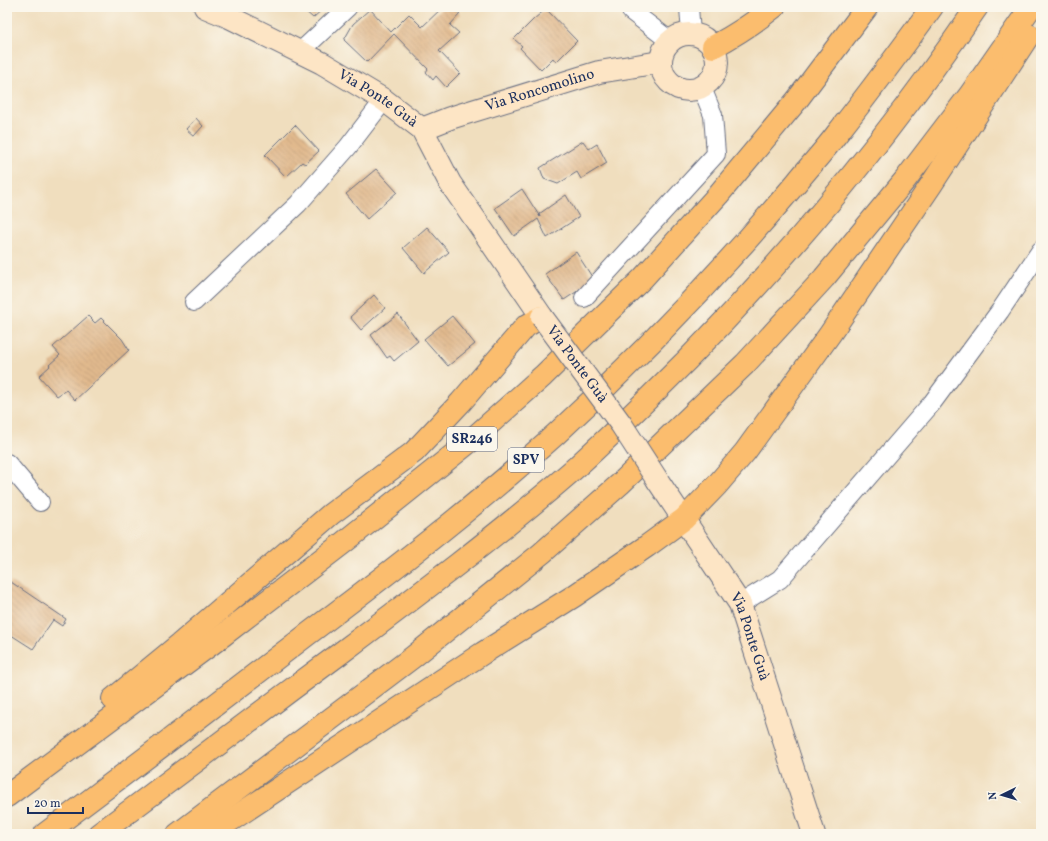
<svg xmlns="http://www.w3.org/2000/svg" width="1048" height="841" viewBox="0 0 1048 841" font-family="Vollkorn,serif">
<style>
.building{fill:url(#building-back-hatch)}
.lines{fill:none;stroke-linecap:round;stroke-linejoin:round}
.street-casing{stroke:#666c80;stroke-width:20}
.secondary-casing{stroke:#666c80;stroke-width:24}
.highway-casing{stroke:#666c80;stroke-width:24}
.street{stroke:#fff;stroke-width:18}
.secondary{stroke:#fde5c5;stroke-width:22}
.highway{stroke:#fbbd6e;stroke-width:22}
.secondary-bridge-casing{stroke:#666c80;stroke-width:24;stroke-linecap:butt}
.secondary-bridge{stroke:#fde5c5;stroke-width:22}
.labels{text-anchor:middle;dominant-baseline:central;stroke-width:3;stroke-linejoin:round;paint-order:stroke}
.shield{fill:#fbf7ec;stroke:#5e6b89;stroke-width:1}
.shield-label{font-size:14px;font-weight:bold;fill:#1b2f5e}
.street-label{font-size:15px;fill:#1b2f5e;stroke:#fbf7ec}
</style>
<defs>
<pattern id="building-back-hatch" width="6" height="6" patternUnits="userSpaceOnUse"><rect width="6" height="6" fill="#e1b98d"/><path d="M-1 5l2 2M0 0l6 6M5-1l2 2" fill="none" stroke="#c09f7c"/></pattern>
</defs>
<rect width="100%" height="100%" fill="#fbf7ec"/>
<filter id="ink" filterUnits="userSpaceOnUse"><feTurbulence type="fractalNoise" baseFrequency=".025" numOctaves="2"/><feDisplacementMap in="SourceGraphic" scale="8" xChannelSelector="R" yChannelSelector="G"/><feConvolveMatrix kernelMatrix="1 2 1 2 8 2 1 2 1" color-interpolation-filters="sRGB"/></filter>
<filter id="wash" filterUnits="userSpaceOnUse"><feTurbulence type="fractalNoise" baseFrequency=".012" numOctaves="4" result="noise"/><feDisplacementMap in="SourceGraphic" scale="16" xChannelSelector="R" yChannelSelector="G"/><feGaussianBlur stdDeviation="0.9" result="paint"/><feColorMatrix in="noise" values="0 0 0 0 0 0 0 0 0 0 0 0 0 0 0 0 0 1.4 0 .05"/><feComposite in="paint" operator="in"/></filter>
<g filter="url(#wash)">
<rect width="100%" height="100%" fill="#f0debe"/>
<g id="blocks">
<g class="building">
<path d="M297 7H325L313 18 304 10 302 13Z"/>
<path d="M443 7H452L460 14 450 25 459 33 439 51 460 73 446 87 436 76 433 80 426 72 428 69 394 34 367 62 344 40 353 24 370 9 391 32 409 14 422 27Z"/>
<path d="M546 9 577 41 556 62 553 58 541 70 520 48 522 46 514 39 534 19Z"/>
<path d="M196 118 203 126 194 136 186 129Z"/>
<path d="M295 125 319 151 305 164 302 162 286 177 265 155Z"/>
<path d="M583 141 589 149 597 144 607 163 581 179 577 172 558 184 544 179 540 168Z"/>
<path d="M376 169 397 192 367 219 346 194Z"/>
<path d="M522 189 540 217 539 214 566 195 579 217 547 238 538 219 514 236 495 208Z"/>
<path d="M427 227 449 252 424 273 403 248Z"/>
<path d="M576 252 594 280 564 300 545 274Z"/>
<path d="M374 295 385 308 361 330 350 317Z"/>
<path d="M398 314 418 341 394 361 390 356 387 358 371 335Z"/>
<path d="M88 316 95 323 101 318 122 339 129 350 75 400 66 390 57 396 39 376 50 366 49 365 60 355 53 347Z"/>
<path d="M452 316 475 344 448 366 424 339Z"/>
<path d="M11 582 66 619 62 626 53 620 33 649 8 633 7 635V589Z"/>
</g>
</g>
</g>
<g filter="url(#ink)">
<use href="#blocks" fill-opacity="0" stroke="#666c80" stroke-width="1"/>
<g class="lines">
<defs>
<g id="street">
<path d="M689 7 691 34"/>
<path d="M631 11 670 41"/>
<path d="M300 52 348 7"/>
<path d="M584 298 716 154 713 115 702 88"/>
<path d="M194 302 298 204 348 147 384 100"/>
<path d="M7 463 40 502"/>
<path d="M740 604 780 579 932 403 1000 311 1041 250"/>
</g>
<g id="secondary">
<path id="s1" d="M205 7 229 17 322 63 384 100 422 129 450 183 477 222 542 317"/>
<circle cx="689" cy="62" r="28"/>
<path id="s2" d="M422 129 450 118 599 72 660 62"/>
<path id="s3" d="M658 481 740 604 814 834"/>
</g>
<g id="highway">
<path d="M713 47C735 35 754 23 774 7"/>
<path d="M113 699 180 644 331 514 414 452 461 402 526 326 542 317"/>
<path d="M7 796 218 639 343 543 468 443 543 376 643 278 718 195 797 100 867 7"/>
<path d="M45 834C133 768 221 701 308 634 393 570 477 505 556 434 642 355 722 271 797 182 810 166 824 151 836 135 869 93 901 50 932 7"/>
<path d="M99 834C179 774 258 714 338 655 418 595 498 535 573 470 612 435 650 397 687 360 794 251 891 133 977 7"/>
<path d="M178 834 413 657 542 553 620 484 745 364 824 278 905 180 969 96 1031 7"/>
<path d="M210 834 483 653 574 596 647 546 684 519 716 486 745 452 830 334 931 185 1029 35"/>
</g>
</defs>
<use href="#street" class="street-casing"/>
<use href="#secondary" class="secondary-casing"/>
<use href="#highway" class="highway-casing"/>
<use href="#street" class="street"/>
<use href="#secondary" class="secondary"/>
<use href="#highway" class="highway"/>
<defs>
<g id="secondary-bridge">
<path id="s4" d="M542 317 621 424 658 481"/>
</g>
</defs>
<use href="#secondary-bridge" class="secondary-bridge-casing"/>
<use href="#secondary-bridge" class="secondary-bridge"/>
</g>
</g>
<g class="labels">
<g class="shield">
<rect x="447" y="427" width="50" height="24" rx="3"/>
<rect x="508" y="448" width="36" height="24" rx="3"/>
</g>
<g class="shield-label">
<text x="472" y="439">SR246</text>
<text x="526" y="460">SPV</text>
</g>
<g class="street-label">
<text stroke="none"><textPath href="#s2" startOffset="124">Via Roncomolino</textPath></text>
<text stroke="none"><textPath href="#s1" startOffset="196">Via Ponte Guà</textPath></text>
<text stroke="none"><textPath href="#s4" startOffset="59">Via Ponte Guà</textPath></text>
<text stroke="none"><textPath href="#s3" startOffset="182">Via Ponte Guà</textPath></text>
</g>
</g>
<rect width="1048" height="841" fill="none" stroke="#fbf7ec" stroke-width="24"/>
<g transform="translate(1002 795) rotate(265)" stroke="#fbf7ec" stroke-width="3" paint-order="stroke">
<path d="M0-3L7 15L0 10L-7 15Z" fill="#1b2f5e"/>
<text y="-6" font-size="11" font-weight="bold" text-anchor="middle" fill="#1b2f5e">N</text>
</g>
<path d="M28 807v6h55v-6" fill="none" stroke="#1b2f5e" stroke-width="2"/>
<text x="34" y="807" font-size="12" fill="#1b2f5e" stroke="#fbf7ec" stroke-width="3" paint-order="stroke">20 m</text>
</svg>
